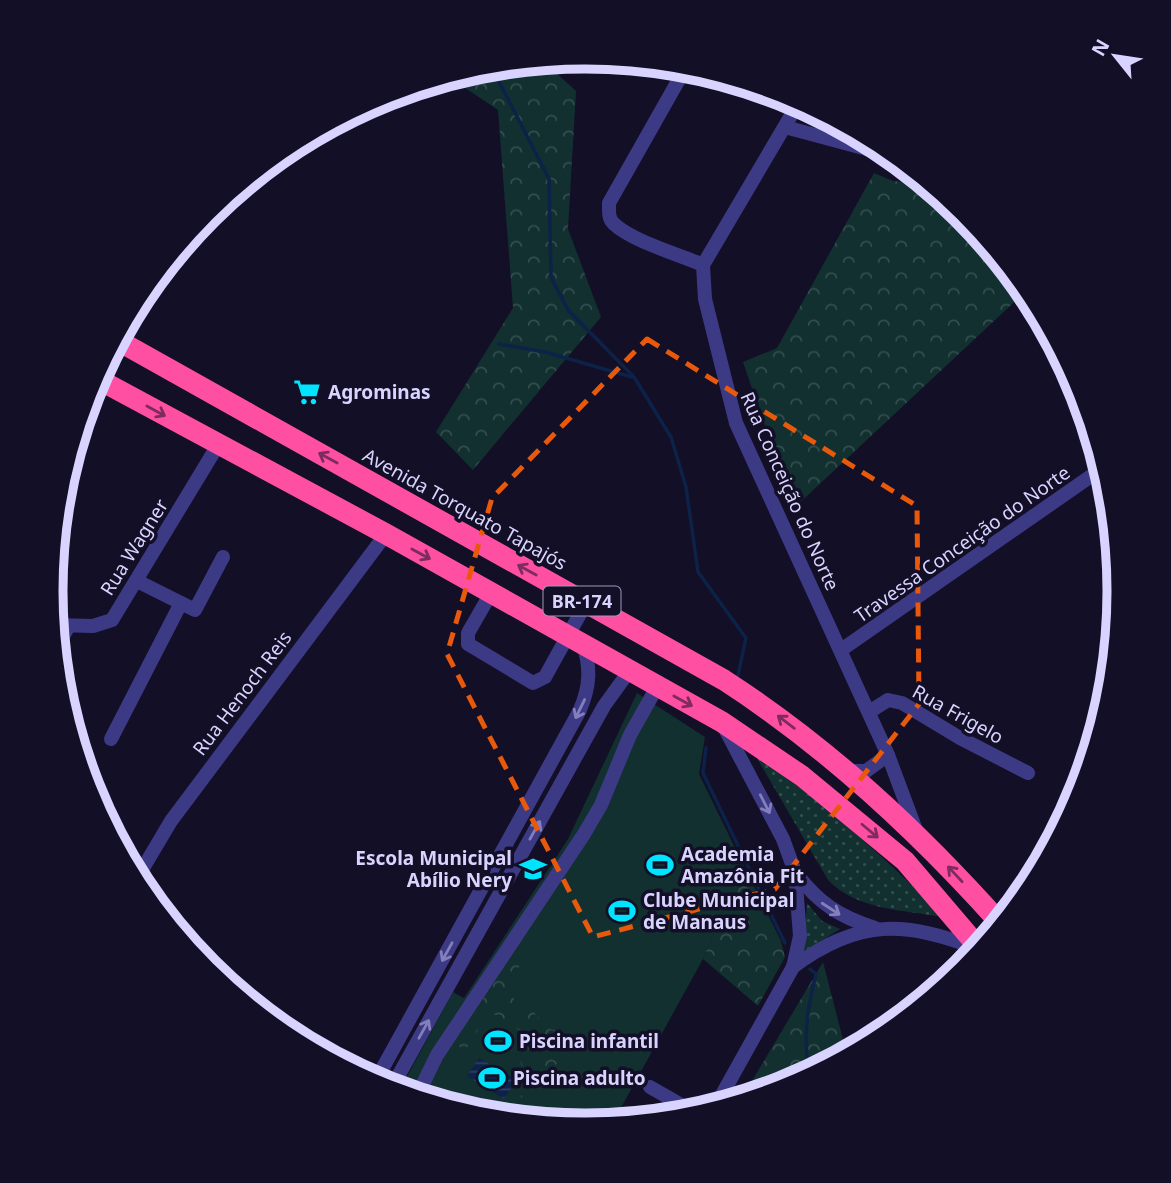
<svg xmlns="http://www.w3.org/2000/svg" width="1171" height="1183" viewBox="0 0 1171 1183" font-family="'Noto Sans',sans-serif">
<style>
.green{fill:#12302f}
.forest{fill:url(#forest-crowns)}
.park{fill:url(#park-dots)}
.water{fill:url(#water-rules)}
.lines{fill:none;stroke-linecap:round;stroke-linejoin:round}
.stream{stroke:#0c2248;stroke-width:3.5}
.minor{stroke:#3d3a85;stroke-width:14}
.highway{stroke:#ff4fa3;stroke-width:21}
.oneway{stroke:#7d2c5e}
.oneway2{stroke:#837fbc}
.marked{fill:none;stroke:#e8590c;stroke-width:5;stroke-dasharray:14 9;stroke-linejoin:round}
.labels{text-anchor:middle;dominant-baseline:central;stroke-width:7;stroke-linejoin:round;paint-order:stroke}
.shield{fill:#130f26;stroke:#9e99be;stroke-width:2}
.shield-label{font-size:18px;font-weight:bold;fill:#d9d4ff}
.poi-label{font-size:19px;font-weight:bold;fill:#d9d4ff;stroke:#130f26;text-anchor:start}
.street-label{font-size:19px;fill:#d9d4ff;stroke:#130f26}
.rim{fill:none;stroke:#d9d4ff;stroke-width:9}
</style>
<defs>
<pattern id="forest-crowns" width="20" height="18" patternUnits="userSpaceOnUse" patternTransform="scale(1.75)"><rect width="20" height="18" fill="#12302f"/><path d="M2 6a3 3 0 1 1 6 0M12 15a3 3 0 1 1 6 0" fill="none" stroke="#344d4e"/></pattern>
<pattern id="park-dots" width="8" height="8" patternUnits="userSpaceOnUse" patternTransform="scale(1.75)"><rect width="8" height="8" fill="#12302f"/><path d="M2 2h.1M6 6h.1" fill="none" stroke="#344d4e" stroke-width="1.8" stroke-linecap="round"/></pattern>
<pattern id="water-rules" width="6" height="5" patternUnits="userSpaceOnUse" patternTransform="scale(1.75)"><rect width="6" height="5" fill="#0c2248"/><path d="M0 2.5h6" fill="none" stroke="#2f4163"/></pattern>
</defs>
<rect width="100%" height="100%" fill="#130f26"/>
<path class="green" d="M637 693 705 737 699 774 743 864 703 959 612 1124C538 1131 468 1112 399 1091L453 992 464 998 568 839Z"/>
<g class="forest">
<path d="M543 61 576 91 568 229 601 317 473 470 436 432 513 308 498 110 449 77 482 67Z"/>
<path d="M874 173 893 181 928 184 964 214 1027 290 793 509 743 362 777 348Z"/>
<path d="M743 864 781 941 785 957 758 1006 703 959Z"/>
<path d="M514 950 522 960 507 994 532 1010 547 1028 572 1035 540 1095H535L525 1115 515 1108 530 1079C516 1063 519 1053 527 1035L489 1011 465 1051 455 1043Z"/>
<path d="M823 962 847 1055 790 1086 740 1101Z"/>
</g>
<g class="park">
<path d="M754 753C822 802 885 856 943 917 903 910 857 910 828 880Z"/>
<path d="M807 903 822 921 840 929 803 953Z"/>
</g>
<path class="water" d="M479 1058 517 1080 504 1099 467 1076Z"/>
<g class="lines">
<g class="stream">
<path d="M491 66 549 179 551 277 568 310 634 377 671 437 686 487 698 572 746 638 738 675"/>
<path d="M499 344 545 352 632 377"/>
<path d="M706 748 703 773 785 943"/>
<path d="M809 1075C803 1039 807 1009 816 974L810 969"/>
</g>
<g class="minor">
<path d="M686 67 609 203C609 212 608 218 614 224 634 242 678 254 703 265"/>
<path d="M799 102 703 265 705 299 736 423 888 755 916 830"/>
<path d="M785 127 893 156"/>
<path d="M137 581 195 610 223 557"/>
<path d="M491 593 468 633V644L533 683 545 677 586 603"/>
<path d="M54 625 93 626 112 620 218 445"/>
<path d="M56 648 69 626"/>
<path d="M841 650 1104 467"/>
<path d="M869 712 888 700 902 703 960 738 1028 773"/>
<path d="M111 739 181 603"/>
<path d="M847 771H866L888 755"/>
<path d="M796 873C818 903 840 917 875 928"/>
<path d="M136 880 171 821 386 534"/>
<path d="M793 967C859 918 904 921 979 949"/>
<path d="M375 1082 580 710C590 686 591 668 583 644"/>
<path d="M650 1087 697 1114"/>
<path d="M391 1089 604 706 630 670"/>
<path d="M417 1096 437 1055 584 834 601 805 630 735 657 687"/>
<path d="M714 1109 793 967 800 936 795 872 783 839 724 727"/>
</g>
<g class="highway">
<path d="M117 340 724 680C829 748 918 831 1001 924"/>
<path d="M96 378 386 534 722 722 802 776 905 861 980 949"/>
</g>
</g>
<defs><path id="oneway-shaft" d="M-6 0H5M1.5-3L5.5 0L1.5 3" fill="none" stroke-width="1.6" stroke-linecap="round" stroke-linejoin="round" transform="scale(1.75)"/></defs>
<g class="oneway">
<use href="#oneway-shaft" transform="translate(156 411) rotate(29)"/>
<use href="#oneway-shaft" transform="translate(328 458) rotate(-151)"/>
<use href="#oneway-shaft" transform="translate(421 554) rotate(29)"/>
<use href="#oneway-shaft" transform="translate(527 570) rotate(-151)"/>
<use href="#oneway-shaft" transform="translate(683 701) rotate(29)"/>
<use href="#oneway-shaft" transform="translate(786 722) rotate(-143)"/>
<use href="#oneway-shaft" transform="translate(870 831) rotate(40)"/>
<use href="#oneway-shaft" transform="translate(955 874) rotate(-133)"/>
</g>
<g class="oneway2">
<use href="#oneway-shaft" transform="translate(580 709) rotate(116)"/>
<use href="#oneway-shaft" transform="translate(765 804) rotate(63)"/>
<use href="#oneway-shaft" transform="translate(535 830) rotate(-61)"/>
<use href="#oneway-shaft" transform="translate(831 909) rotate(33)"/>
<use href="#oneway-shaft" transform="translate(447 952) rotate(119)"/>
<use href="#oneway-shaft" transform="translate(424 1029) rotate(-61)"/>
</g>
<path class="marked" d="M647 339 917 506 919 704 775 889 593 937 447 654 492 498Z"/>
<defs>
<symbol id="supermarket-bare" viewBox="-9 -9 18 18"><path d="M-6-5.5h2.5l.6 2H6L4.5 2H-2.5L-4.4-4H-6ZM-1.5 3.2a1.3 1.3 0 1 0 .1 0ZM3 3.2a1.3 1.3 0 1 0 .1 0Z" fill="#00e5ff" stroke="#130f26" stroke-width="2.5" paint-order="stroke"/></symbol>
<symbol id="stadium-bare" viewBox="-9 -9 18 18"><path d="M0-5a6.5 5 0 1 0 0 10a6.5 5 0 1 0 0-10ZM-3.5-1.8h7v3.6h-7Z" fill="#00e5ff" stroke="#130f26" stroke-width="2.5" paint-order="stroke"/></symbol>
<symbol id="school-bare" viewBox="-9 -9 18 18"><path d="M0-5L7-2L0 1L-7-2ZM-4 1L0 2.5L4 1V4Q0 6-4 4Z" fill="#00e5ff" stroke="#130f26" stroke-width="2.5" paint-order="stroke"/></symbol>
</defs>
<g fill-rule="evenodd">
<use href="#supermarket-bare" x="288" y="373" width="38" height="38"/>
<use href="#stadium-bare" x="641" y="846" width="38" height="38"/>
<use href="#school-bare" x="514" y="850" width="38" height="38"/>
<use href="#stadium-bare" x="603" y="892" width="38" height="38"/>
<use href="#stadium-bare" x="479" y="1022" width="38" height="38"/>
<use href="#stadium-bare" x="473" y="1059" width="38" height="38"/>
</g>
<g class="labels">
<rect class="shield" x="543.5" y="586.5" width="77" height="29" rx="5"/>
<g class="shield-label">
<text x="582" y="601">BR-174</text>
</g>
<g class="poi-label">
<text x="328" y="392">Agrominas</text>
<text x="681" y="854">Academia<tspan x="681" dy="22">Amazônia Fit</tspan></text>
<text x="512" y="858" text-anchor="end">Escola Municipal<tspan x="512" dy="22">Abílio Nery</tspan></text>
<text x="643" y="900">Clube Municipal<tspan x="643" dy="22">de Manaus</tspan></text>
<text x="519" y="1041">Piscina infantil</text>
<text x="513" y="1078">Piscina adulto</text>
</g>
<g class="street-label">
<text transform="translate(790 491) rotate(66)">Rua Conceição do Norte</text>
<text transform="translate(465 509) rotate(29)">Avenida Torquato Tapajós</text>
<text transform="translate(962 544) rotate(-35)">Travessa Conceição do Norte</text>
<text transform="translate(134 547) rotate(-58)">Rua Wagner</text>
<text transform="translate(242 693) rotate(-53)">Rua Henoch Reis</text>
<text transform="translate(958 714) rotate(29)">Rua Frigelo</text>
</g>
</g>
<path d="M0 0H1171V1183H0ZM63 591a522 522 0 1 1 1044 0a522 522 0 1 1-1044 0Z" fill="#130f26" fill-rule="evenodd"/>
<path class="rim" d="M63 591a522 522 0 1 1 1044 0a522 522 0 1 1-1044 0Z"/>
<g transform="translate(1115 56) rotate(300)" stroke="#130f26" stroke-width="5" paint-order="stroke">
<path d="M0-5L12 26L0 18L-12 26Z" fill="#d9d4ff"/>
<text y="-10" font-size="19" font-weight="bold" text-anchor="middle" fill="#d9d4ff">N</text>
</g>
</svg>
